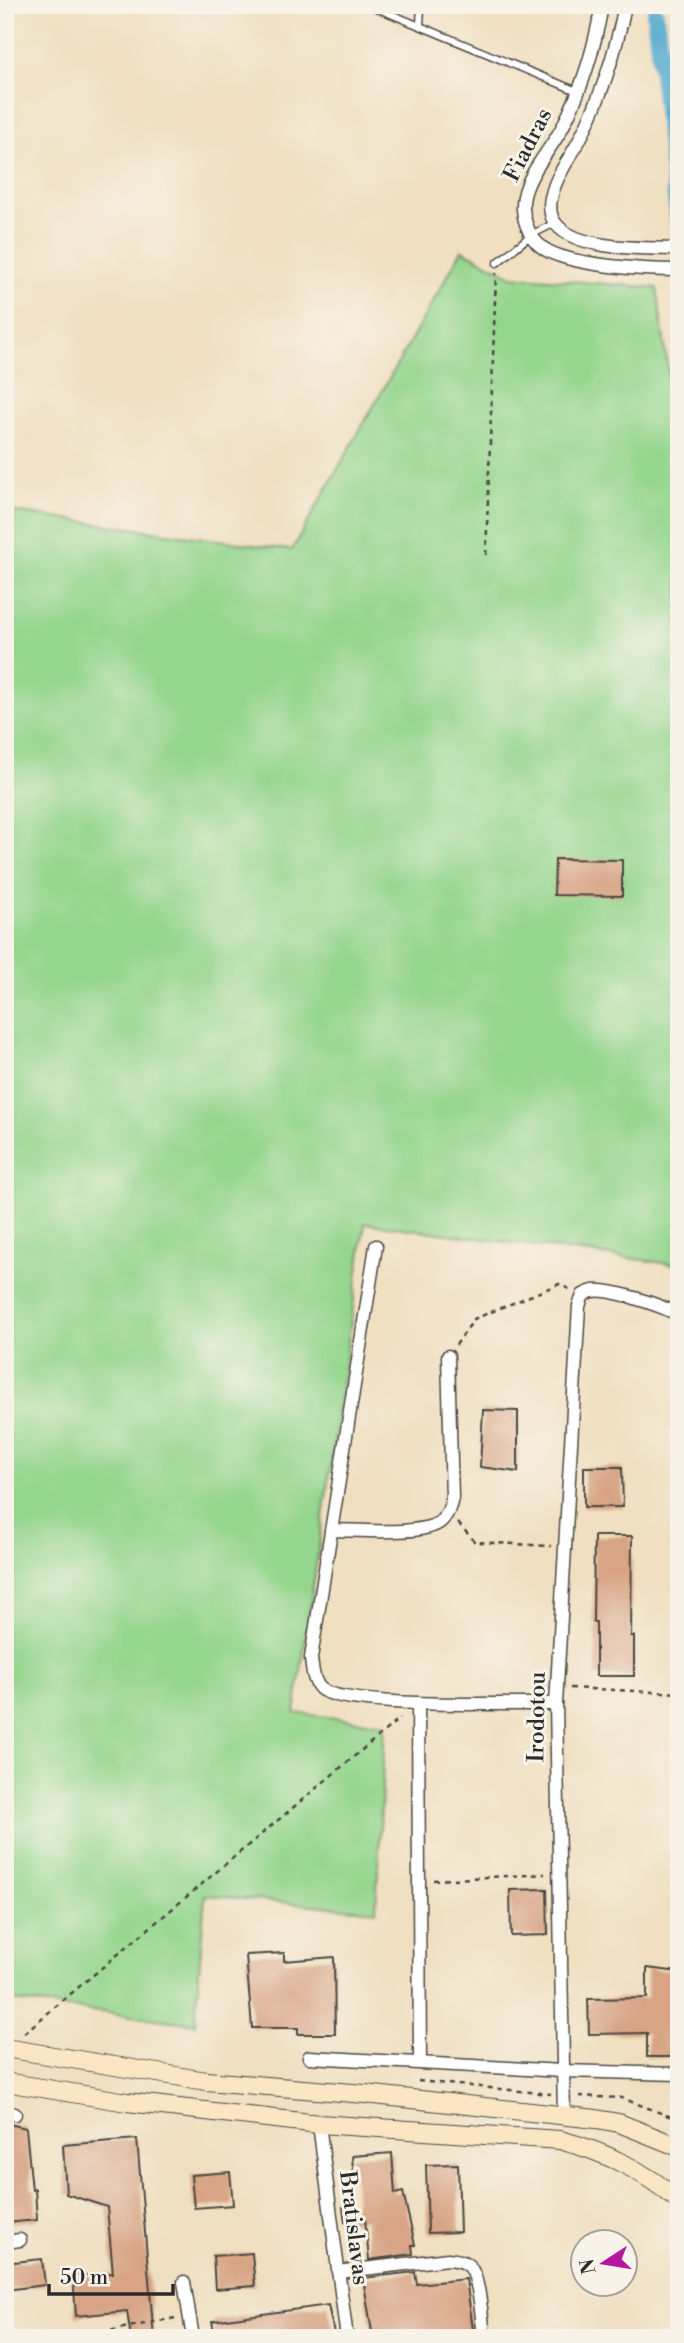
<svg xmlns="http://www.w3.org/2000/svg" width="684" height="2343" viewBox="0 0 684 2343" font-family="'Libre Bodoni',serif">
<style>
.green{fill:#94d68d;stroke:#60805c;stroke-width:2}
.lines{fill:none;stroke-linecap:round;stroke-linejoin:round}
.canal{stroke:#4ea7cc;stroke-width:18}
.building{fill:#d8a485}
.service-casing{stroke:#494641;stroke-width:9}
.minor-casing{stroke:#494641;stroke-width:15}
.secondary-casing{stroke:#494641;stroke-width:20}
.path{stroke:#494641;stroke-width:2.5;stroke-dasharray:5 5;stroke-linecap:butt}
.service{stroke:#fff;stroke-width:6}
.minor{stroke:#fff;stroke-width:12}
.secondary{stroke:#fbe6c4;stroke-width:18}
.labels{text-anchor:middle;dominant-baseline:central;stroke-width:6;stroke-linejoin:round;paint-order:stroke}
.street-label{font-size:23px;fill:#2b2b2b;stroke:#f7f3e8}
</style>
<rect width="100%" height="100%" fill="#f7f3e8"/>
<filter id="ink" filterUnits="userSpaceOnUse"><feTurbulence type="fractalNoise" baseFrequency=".0143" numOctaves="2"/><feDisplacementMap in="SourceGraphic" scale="14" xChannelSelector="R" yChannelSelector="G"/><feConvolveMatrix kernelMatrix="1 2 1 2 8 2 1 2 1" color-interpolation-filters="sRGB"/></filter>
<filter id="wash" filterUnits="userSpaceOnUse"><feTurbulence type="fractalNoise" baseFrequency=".00686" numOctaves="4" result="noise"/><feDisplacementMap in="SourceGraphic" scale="28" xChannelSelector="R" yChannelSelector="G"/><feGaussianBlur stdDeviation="1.57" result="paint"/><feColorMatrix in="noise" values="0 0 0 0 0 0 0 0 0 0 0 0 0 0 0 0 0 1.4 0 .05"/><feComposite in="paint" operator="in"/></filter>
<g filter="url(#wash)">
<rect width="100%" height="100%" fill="#f0dfc0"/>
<path class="green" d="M462 250 512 276 657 288 679 454V1265L365 1223 295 1713 385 1724 376 1911 205 1895 195 2024 5 2000V511L292 550Z"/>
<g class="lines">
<path class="canal" d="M655 14 679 221"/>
</g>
<g id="blocks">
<g class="building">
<path d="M555 859 622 860V896L554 895Z"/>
<path d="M483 1410 518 1411V1472L480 1467Z"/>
<path d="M584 1467H622L623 1507H584Z"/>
<path d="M594 1536H632L631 1636H634V1676H596V1622H593Z"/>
<path d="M547 1889 548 1935 511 1936 510 1890Z"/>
<path d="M284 1953V1961L334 1957 335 2034H298V2028H252L246 1955Z"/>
<path d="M647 1968 679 1972V2057H647V2033L589 2034 588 1999 647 1998Z"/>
<path d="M5 2123 26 2128 32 2190 35 2189 37 2220 5 2223Z"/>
<path d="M137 2139 154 2338H131L127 2311 76 2316 73 2276 113 2273 107 2207 66 2194 63 2145Z"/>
<path d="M392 2153 395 2194 403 2192 415 2245H412L413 2254 369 2260 365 2219 345 2222 343 2207 356 2204 352 2156Z"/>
<path d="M458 2164 460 2232 428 2233 426 2165Z"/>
<path d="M230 2172 233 2205 194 2208 191 2175Z"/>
<path d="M252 2253 255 2286 215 2289 213 2256Z"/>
<path d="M42 2259 45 2285 5 2290V2263Z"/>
<path d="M415 2272 417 2284 466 2279 473 2330 427 2335 428 2338H373L363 2278Z"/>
<path d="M328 2305 335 2338H215L212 2321Z"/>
</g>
</g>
</g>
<g filter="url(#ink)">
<use href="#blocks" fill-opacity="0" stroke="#494641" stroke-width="2"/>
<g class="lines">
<defs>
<g id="service">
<path d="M369 5 577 91"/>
<path d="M420 25 421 5"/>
<path d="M497 263 531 235 555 223"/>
</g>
<g id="minor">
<path d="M602 5C595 46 582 89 563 126 551 150 530 170 524 196 520 214 528 238 543 248 568 266 647 270 679 270"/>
<path d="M625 5C616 51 602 95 581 137 572 156 557 173 552 194 549 203 549 216 556 224 577 251 647 248 679 249"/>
<path d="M376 1246 311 1658C312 1668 313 1681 320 1688 340 1709 519 1703 556 1704"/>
<path d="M331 1530C356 1530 422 1536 440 1522 448 1515 450 1507 452 1498L448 1356"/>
<path d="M418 1703 420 2063"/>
<path d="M309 2057 562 2071 679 2074"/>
<path d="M5 2112 15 2114"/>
<path d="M564 2115 556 1704 579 1306 583 1295C585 1294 591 1291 593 1291 610 1288 663 1306 679 1315"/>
<path d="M319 2124 347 2338"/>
<path d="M5 2242 20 2240"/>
<path d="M338 2272 448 2259C456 2260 463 2260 469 2266 480 2277 482 2321 484 2338"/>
<path d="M184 2282 193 2338"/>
</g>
<g id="secondary">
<path d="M5 2048 206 2081 365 2094 596 2119 619 2123 679 2147"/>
<path d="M5 2082 127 2102 319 2124 560 2140C605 2152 643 2170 679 2201"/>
</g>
</defs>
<use href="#service" class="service-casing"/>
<use href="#minor" class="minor-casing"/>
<use href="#secondary" class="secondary-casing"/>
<g class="path">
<path d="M486 555 496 273"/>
<path d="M456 1345 474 1319 559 1284 571 1290"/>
<path d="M458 1523 475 1542 551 1546"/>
<path d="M570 1688 679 1693"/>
<path d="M433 1880 545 1874"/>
<path d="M24 2033 400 1718"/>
<path d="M418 2081 551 2094"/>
<path d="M579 2096 622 2098 679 2120"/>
<path d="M72 2338 175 2318"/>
</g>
<use href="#service" class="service"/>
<use href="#minor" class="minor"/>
<use href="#secondary" class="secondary"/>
</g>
</g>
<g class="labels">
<g class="street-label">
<text transform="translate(528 145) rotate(-63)">Fiadras</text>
<text transform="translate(537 1717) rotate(-89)">Irodotou</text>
<text transform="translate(354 2228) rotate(83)">Bratislavas</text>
</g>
</g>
<rect width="684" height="2343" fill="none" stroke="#f7f3e8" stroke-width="28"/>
<g transform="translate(604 2263) rotate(258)"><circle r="33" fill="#f7f3e8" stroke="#a5a39c" stroke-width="2"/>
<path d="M0-5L12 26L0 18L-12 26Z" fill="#b5179e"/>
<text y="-10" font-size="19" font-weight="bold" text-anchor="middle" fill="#2b2b2b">N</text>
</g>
<path d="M49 2284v10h124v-10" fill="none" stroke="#2b2b2b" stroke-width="3.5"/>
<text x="60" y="2284" font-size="21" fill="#2b2b2b" stroke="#f7f3e8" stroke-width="5" paint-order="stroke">50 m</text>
</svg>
